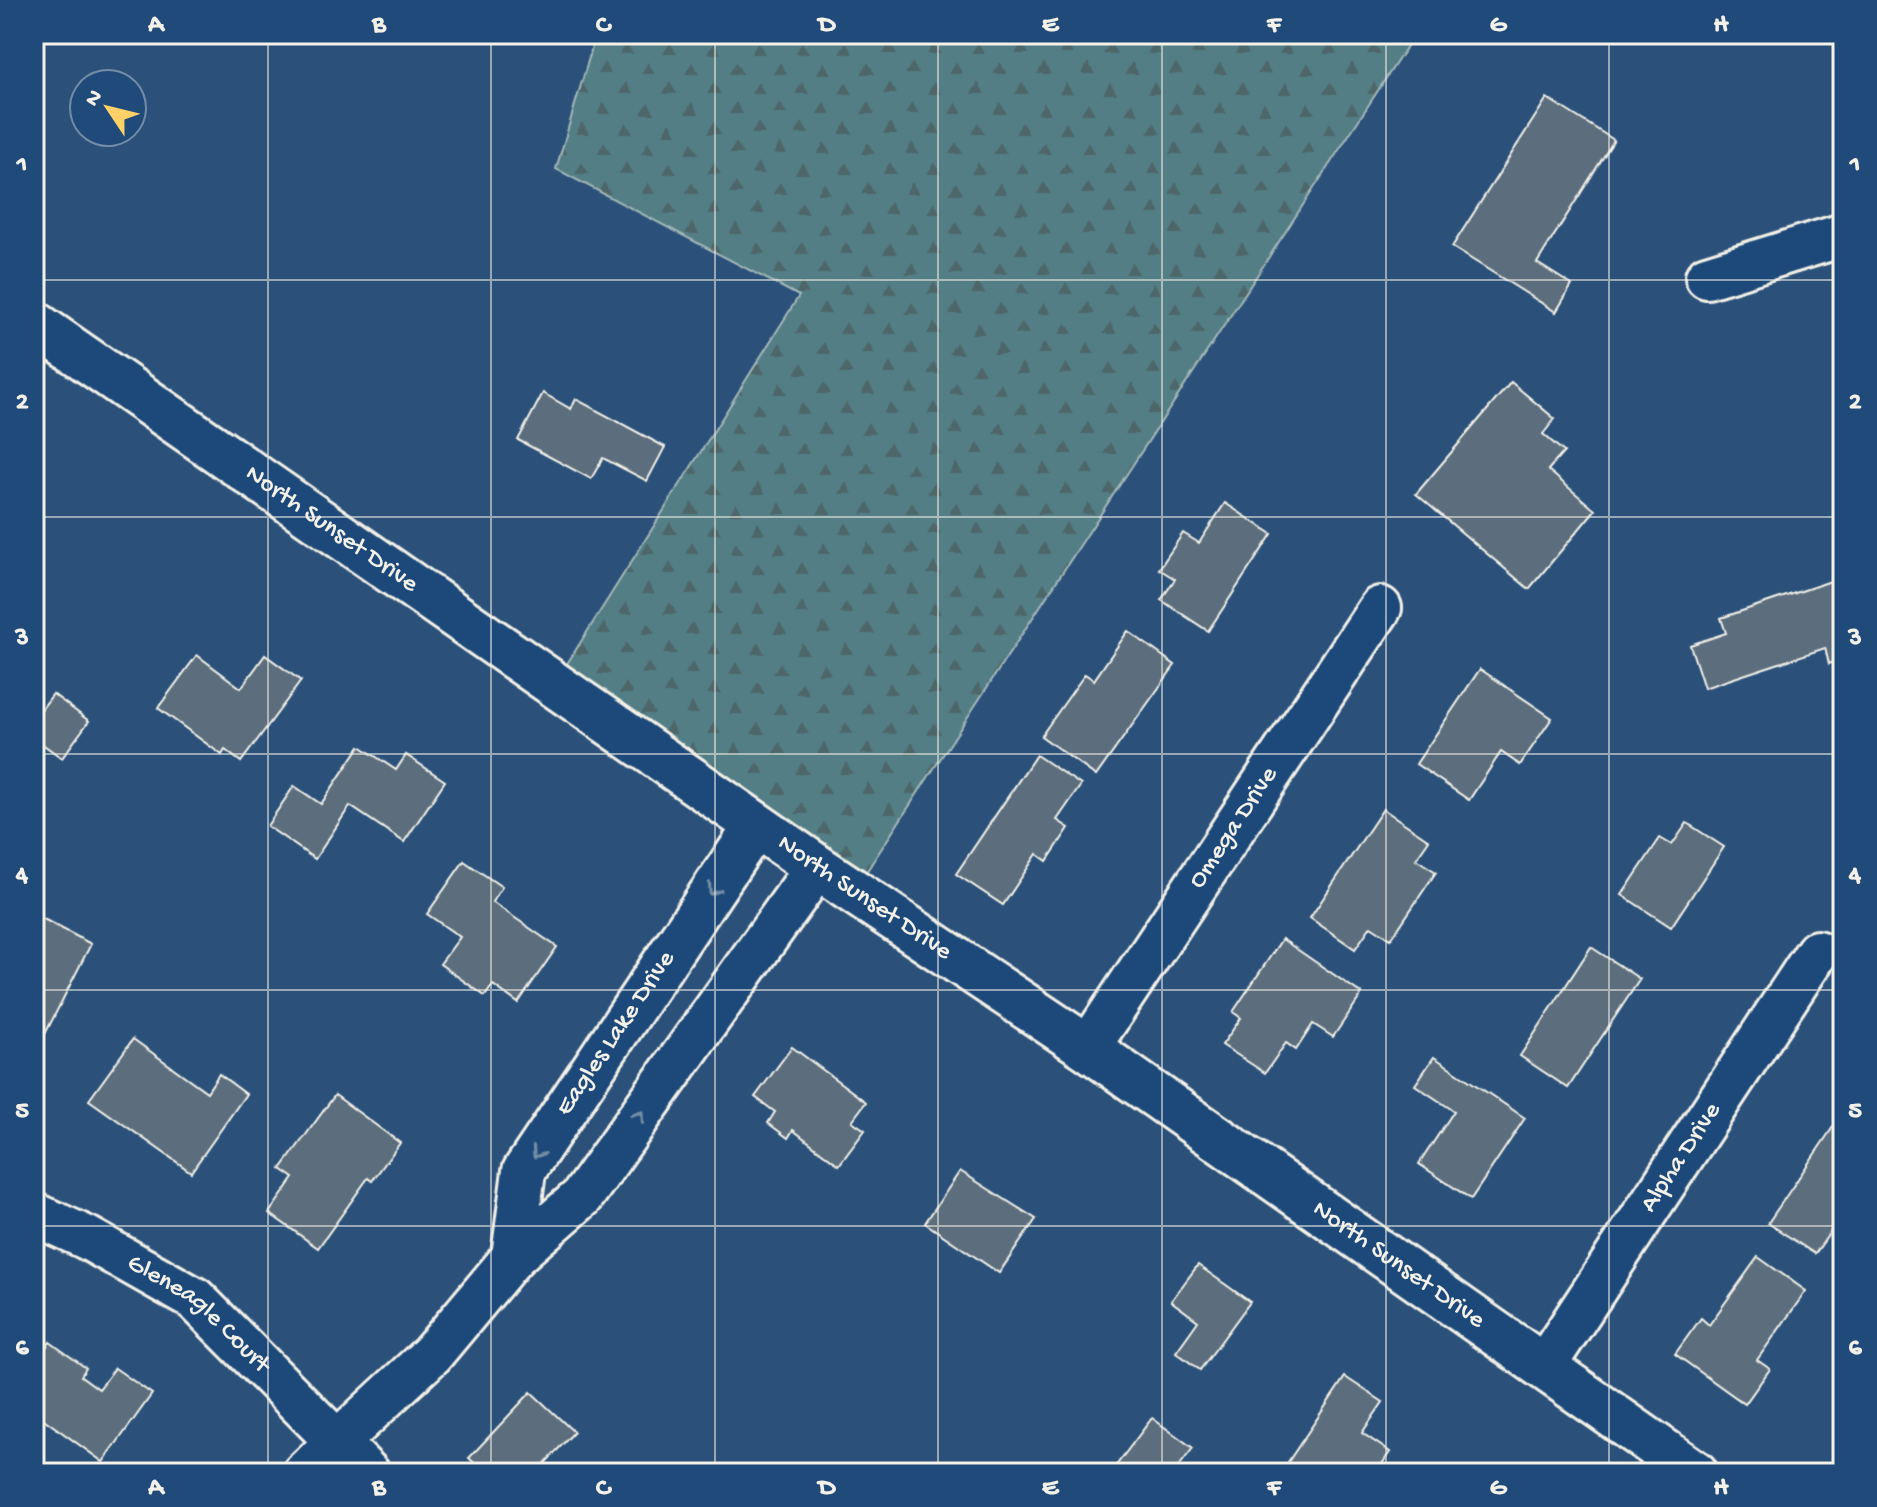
<svg xmlns="http://www.w3.org/2000/svg" width="1877" height="1507" viewBox="0 0 1877 1507" font-family="'Gochi Hand',sans-serif">
<style>
.forest{fill:url(#forest-firs);stroke:#a4b8b7;stroke-width:2}
.building{fill:#5c6e7d;stroke:#f4f1e8;stroke-width:2}
.lines{fill:none;stroke-linecap:round;stroke-linejoin:round}
.minor-casing{stroke:#f4f1e8;stroke-width:48}
.secondary-casing{stroke:#f4f1e8;stroke-width:50}
.minor{stroke:#1f4a7a;stroke-width:42}
.secondary{stroke:#1f4a7a;stroke-width:44}
.oneway{stroke:#748da6}
.grid{fill:none;stroke:#f4f1e8;stroke-width:2;stroke-opacity:0.55}
.labels{text-anchor:middle;dominant-baseline:central;stroke-width:7;stroke-linejoin:round;paint-order:stroke}
.street-label{font-size:26px;fill:#f4f1e8;stroke:#1f4a7a}
.neatline{fill:none;stroke:#f4f1e8;stroke-width:3}
.grid-label{font-size:26px;text-anchor:middle;font-weight:bold;fill:#f4f1e8}
</style>
<defs>
<pattern id="forest-firs" width="22" height="20" patternUnits="userSpaceOnUse" patternTransform="scale(2)"><rect width="22" height="20" fill="#537e86"/><path d="M5 1l3.5 6h-7zM16 11l3.5 6h-7z" fill="#4e6669"/></pattern>
</defs>
<rect width="100%" height="100%" fill="#2b517b"/>
<filter id="ink" filterUnits="userSpaceOnUse"><feTurbulence type="fractalNoise" baseFrequency=".0125" numOctaves="2"/><feDisplacementMap in="SourceGraphic" scale="16" xChannelSelector="R" yChannelSelector="G"/><feConvolveMatrix kernelMatrix="1 2 1 2 8 2 1 2 1" color-interpolation-filters="sRGB"/></filter>
<g filter="url(#ink)">
<path class="forest" d="M596 34H1415L853 892 553 686 799 296 556 169Z"/>
<g class="building">
<path d="M1547 98 1614 140 1537 263 1572 285 1556 312 1452 247Z"/>
<path d="M1511 382 1555 419 1543 434 1564 452 1548 470 1595 510 1529 589 1416 494Z"/>
<path d="M543 393 571 409 576 399 665 447 647 481 603 458 591 479 518 440Z"/>
<path d="M1225 503 1272 534 1208 631 1161 600 1175 579 1159 569 1183 533 1199 543Z"/>
<path d="M1843 577V659L1829 664 1825 648 1704 688 1690 645 1726 633 1721 618Z"/>
<path d="M1128 631 1175 665 1096 776 1041 736 1085 674 1094 680Z"/>
<path d="M197 655 241 688 265 655 301 681 241 762 225 750 222 755 158 708Z"/>
<path d="M1480 669 1552 718 1520 765 1501 752 1469 800 1416 764Z"/>
<path d="M53 694 89 721 62 758 34 738V719Z"/>
<path d="M360 746 396 770 406 755 445 781 404 842 350 806 315 859 267 826 294 786 321 804Z"/>
<path d="M1036 755 1081 785 1057 820 1069 828 1047 861 1037 854 1003 905 956 874Z"/>
<path d="M1383 809 1429 840 1416 859 1436 872 1391 939 1371 926 1355 949 1310 918Z"/>
<path d="M1687 823 1724 847 1671 927 1622 895 1660 838 1672 845Z"/>
<path d="M464 861 502 887 492 902 557 947 518 1003 493 985 485 996 440 964 460 937 427 914Z"/>
<path d="M34 914 91 944 43 1038 34 1033Z"/>
<path d="M1282 939 1362 994 1333 1037 1313 1024 1296 1050 1286 1043 1265 1073 1222 1045 1241 1018 1233 1012Z"/>
<path d="M1591 947 1640 979 1568 1088 1520 1056Z"/>
<path d="M133 1039 207 1092 219 1074 246 1094 191 1172 89 1100Z"/>
<path d="M792 1047 866 1102 852 1121 865 1130 839 1165 793 1130 788 1138 768 1123 775 1112 755 1097Z"/>
<path d="M1434 1057 1525 1118 1471 1199 1419 1164 1454 1111 1415 1085Z"/>
<path d="M335 1095 400 1143 372 1181 368 1178 318 1248 269 1213 294 1178 281 1169Z"/>
<path d="M1833 1127 1843 1133V1229L1836 1224 1815 1254 1768 1223Z"/>
<path d="M960 1171 1036 1219 999 1273 925 1223Z"/>
<path d="M1758 1257 1806 1291 1757 1360 1770 1369 1745 1404 1675 1354 1701 1318 1709 1325Z"/>
<path d="M1198 1265 1250 1302 1200 1370 1176 1352 1198 1321 1171 1301Z"/>
<path d="M50 1342 86 1368 81 1376 99 1389 115 1368 152 1394 103 1462 34 1412V1364Z"/>
<path d="M1345 1377 1383 1402 1362 1433 1390 1452 1376 1473H1303L1288 1462Z"/>
<path d="M531 1392 574 1432 536 1473H485L469 1458Z"/>
<path d="M1152 1418 1193 1448 1174 1473H1123L1115 1467Z"/>
</g>
<g class="lines">
<defs>
<g id="minor">
<path d="M1707 277 1843 235"/>
<path id="s1" d="M1088 1048 1380 608"/>
<path id="s2" d="M34 1214 87 1238 195 1299 368 1473"/>
<path id="s3" d="M513 1257 524 1171 756 826"/>
<path id="s4" d="M1545 1365 1817 952"/>
<path d="M304 1473 432 1354 513 1257 582 1197 817 867"/>
</g>
<g id="secondary">
<path id="s5" d="M34 323 817 867 1088 1048 1695 1473"/>
</g>
</defs>
<use href="#minor" class="minor-casing"/>
<use href="#secondary" class="secondary-casing"/>
<use href="#minor" class="minor"/>
<use href="#secondary" class="secondary"/>
</g>
<defs><path id="oneway-chevron" d="M-2-3.5L2.5 0L-2 3.5" fill="none" stroke-width="1.6" stroke-linecap="round" stroke-linejoin="round" transform="scale(2)"/></defs>
<g class="oneway">
<use href="#oneway-chevron" transform="translate(713 890) rotate(124)"/>
<use href="#oneway-chevron" transform="translate(639 1116) rotate(-55)"/>
<use href="#oneway-chevron" transform="translate(537 1153) rotate(124)"/>
</g>
</g>
<path class="grid" d="M268 34V1473M491 34V1473M715 34V1473M938 34V1473M1162 34V1473M1386 34V1473M1609 34V1473M34 280H1843M34 517H1843M34 754H1843M34 990H1843M34 1226H1843"/>
<g class="labels">
<g class="street-label">
<text stroke="none"><textPath href="#s5" startOffset="362">North Sunset Drive</textPath></text>
<text stroke="none"><textPath href="#s1" startOffset="264">Omega Drive</textPath></text>
<text stroke="none"><textPath href="#s5" startOffset="1010">North Sunset Drive</textPath></text>
<text stroke="none"><textPath href="#s3" startOffset="252">Eagles Lake Drive</textPath></text>
<text stroke="none"><textPath href="#s4" startOffset="248">Alpha Drive</textPath></text>
<text stroke="none"><textPath href="#s5" startOffset="1658">North Sunset Drive</textPath></text>
<text stroke="none"><textPath href="#s2" startOffset="194">Gleneagle Court</textPath></text>
</g>
</g>
<rect width="1877" height="1507" fill="none" stroke="#1f4a7a" stroke-width="88"/>
<g transform="translate(108 108) rotate(305)"><circle r="38" fill="#1f4a7a" stroke="#748da6" stroke-width="2"/>
<path d="M0-6L14 30L0 20L-14 30Z" fill="#ffd166"/>
<text y="-12" font-size="22" font-weight="bold" text-anchor="middle" fill="#f4f1e8">N</text>
</g>
<rect x="44" y="44" width="1789" height="1419" class="neatline"/>
<g class="grid-label">
<text x="156" y="31">A</text>
<text x="379" y="31">B</text>
<text x="603" y="31">C</text>
<text x="827" y="31">D</text>
<text x="1050" y="31">E</text>
<text x="1274" y="31">F</text>
<text x="1498" y="31">G</text>
<text x="1721" y="31">H</text>
<text x="22" y="171">1</text>
<text x="1855" y="171">1</text>
<text x="22" y="408">2</text>
<text x="1855" y="408">2</text>
<text x="22" y="644">3</text>
<text x="1855" y="644">3</text>
<text x="22" y="881">4</text>
<text x="1855" y="881">4</text>
<text x="22" y="1117">5</text>
<text x="1855" y="1117">5</text>
<text x="22" y="1354">6</text>
<text x="1855" y="1354">6</text>
<text x="156" y="1494">A</text>
<text x="379" y="1494">B</text>
<text x="603" y="1494">C</text>
<text x="827" y="1494">D</text>
<text x="1050" y="1494">E</text>
<text x="1274" y="1494">F</text>
<text x="1498" y="1494">G</text>
<text x="1721" y="1494">H</text>
</g>
</svg>
